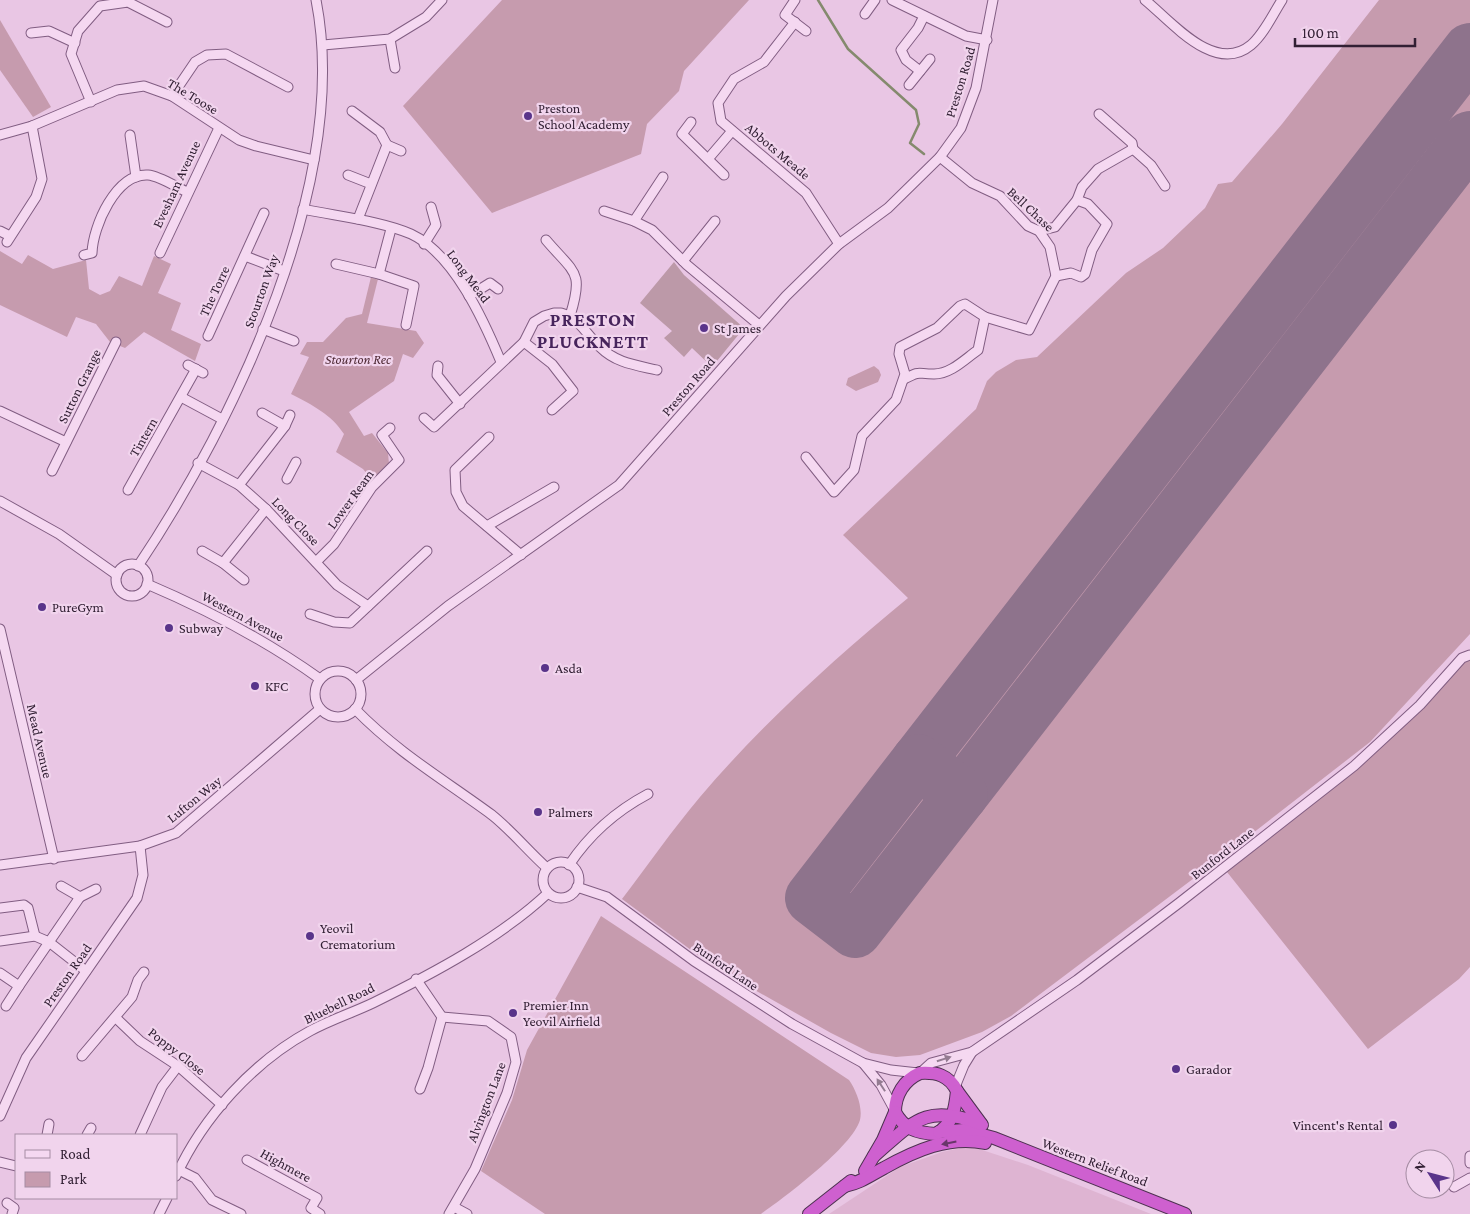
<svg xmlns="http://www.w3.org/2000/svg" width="1470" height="1214" viewBox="0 0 1470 1214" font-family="'Crimson Pro',serif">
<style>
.farmland{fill:#deb4d2}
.green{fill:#c69bae}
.cemetery{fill:#bc99a8}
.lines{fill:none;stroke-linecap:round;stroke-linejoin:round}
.stream{stroke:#858a6e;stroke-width:2.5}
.runway{stroke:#8e738c;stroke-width:54}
.minor-casing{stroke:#815d82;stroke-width:11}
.highway-casing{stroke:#4d3150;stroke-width:14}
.minor{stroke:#f5d8f1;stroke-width:9}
.highway{stroke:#ce60cf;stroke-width:12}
.oneway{fill:#947c92}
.oneway2{fill:#69366a}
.poi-dot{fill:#59348a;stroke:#f1d4ed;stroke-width:2}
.labels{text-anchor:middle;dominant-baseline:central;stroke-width:4.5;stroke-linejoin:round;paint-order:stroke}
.street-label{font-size:14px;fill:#322034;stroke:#f1d4ed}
.poi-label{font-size:14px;fill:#322034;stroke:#f1d4ed;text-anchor:start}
.park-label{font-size:14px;font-style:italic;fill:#4e2934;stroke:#f1d4ed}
.district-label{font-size:19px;font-weight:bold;letter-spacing:1px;fill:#47245c;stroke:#f1d4ed}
</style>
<rect width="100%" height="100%" fill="#e9c6e4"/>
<path class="farmland" d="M970 1146 1028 1165 1151 1214H829L900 1167 942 1152Z"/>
<g class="green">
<path d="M502 0H749L684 71 679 91 647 124 641 154 492 213 403 106Z"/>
<path d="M1379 0H1470V634L1370 742 1226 854 1011 1016 982 1032 920 1055 896 1057 871 1053 831 1033 714 967 622 899C648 865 673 829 700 797 762 724 835 658 908 598L843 535 976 409 987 381 996 372 1016 360 1037 357 1126 273 1163 248 1205 208 1218 184 1232 182 1282 124Z"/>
<path d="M0 20 51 107 33 117 0 70Z"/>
<path d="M0 251 22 264 28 255 53 269 86 260 89 289 100 295 110 291 119 276 142 286 154 256 171 264 158 293 181 303 171 330 201 344 195 361 144 332 125 348 110 342 96 324 76 317 67 337 0 305Z"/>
<path d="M371 277 378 279 367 323 416 331 424 343 413 358 403 354 394 381 349 412 364 436 372 433 388 453 389 464 373 481 363 469 336 452 344 434C331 414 312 405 291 394L309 357 300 354 307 342H323L346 318 362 314Z"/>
<path d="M874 366 879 370 881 375 878 382 856 391 846 385 848 378Z"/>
<path d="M1470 659V967L1459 979 1368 1049 1227 872 1352 772 1465 660Z"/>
<path d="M601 916 849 1080C856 1090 863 1107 860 1120 852 1147 785 1197 761 1214H545L481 1171 512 1100 527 1050Z"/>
</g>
<path class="cemetery" d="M674 262 684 275 744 328 712 367 692 348 684 357 664 338 672 331 640 303Z"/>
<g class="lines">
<path class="stream" d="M818 0 848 49 916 110 919 124 910 143 924 154"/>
<g class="runway">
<path d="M1470 50 918 761 961 795 1470 138"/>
<path d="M918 761 961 795 855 931 812 898Z"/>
</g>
<defs>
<g id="minor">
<path d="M795 0 785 15 806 31"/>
<path d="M892 0 966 36 987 40"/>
<path d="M1145 0C1172 22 1215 75 1251 45 1264 34 1273 14 1282 0"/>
<path d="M865 14 875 0"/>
<path d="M795 22 764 62 734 79 718 103 721 121 806 193 839 244"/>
<path d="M31 33 49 31 75 43"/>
<path d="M390 39 395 68"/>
<path d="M323 45 390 39 426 17 442 0"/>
<path d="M920 71 906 60 901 50 918 28 924 16"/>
<path d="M909 85 930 59"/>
<path d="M172 96 195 62 207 55 226 54 288 87"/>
<path d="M91 102 71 54 78 31 100 6 128 2 167 22"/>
<path d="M352 111 380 132 387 145 358 219"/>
<path d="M691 122 682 134 724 175"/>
<path d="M0 135 32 126 117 90 144 86 172 96 239 140 256 146 314 160"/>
<path d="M130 135 136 177"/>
<path d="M387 145 401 151"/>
<path d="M1133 149 1151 165 1165 186"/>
<path d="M708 159 732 131"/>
<path d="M348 175 371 184"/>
<path d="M303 209C335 216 382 221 411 234 454 254 484 321 501 362"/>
<path d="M604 211 634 221 652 230 687 265 759 325"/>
<path d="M634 221 663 177"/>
<path d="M0 231 10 236"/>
<path d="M1039 231 1055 227 1077 200 1082 187 1098 169 1133 149 1132 143 1099 114"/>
<path d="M7 242 36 197 42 179 32 126"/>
<path d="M424 244 436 225 431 207"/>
<path d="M160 253 219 128"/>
<path d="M84 255 92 253C93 226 116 173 148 175 160 176 176 187 187 192"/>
<path d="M245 256 284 271"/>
<path d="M683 261 715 221"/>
<path d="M336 264 379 274 414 286 406 325"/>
<path d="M379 274 391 229"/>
<path d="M1056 276 1071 273 1081 277 1085 274 1092 250 1107 224 1088 204 1077 200"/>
<path d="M469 296 490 283 498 289"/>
<path d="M570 316C582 324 589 337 600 347 616 363 635 365 657 370"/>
<path d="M263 329 294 341"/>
<path d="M208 336 264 213"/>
<path d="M524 342 552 364 573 391 552 410"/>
<path d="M188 365 203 373"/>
<path d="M438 366 437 375 460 404"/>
<path d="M904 379C922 370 916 374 934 374 951 374 965 359 978 350L985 317"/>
<path d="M181 397 222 419"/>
<path d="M0 411 66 442"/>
<path d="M424 418 434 427 524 342 534 322 544 316 554 313H561L570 316C584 271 575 274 546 240"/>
<path d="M285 426 290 415"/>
<path d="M489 437 455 470 456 492 463 506 521 555"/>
<path d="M806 457 834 492 854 470 862 436 896 400 905 374 899 354 900 347 937 328 960 306 965 304 985 317 1029 330 1056 276 1050 247 1039 231 1028 226 1000 196 972 183 940 157"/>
<path d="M198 463 239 485 266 509 337 585 368 606"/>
<path d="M52 471 116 342"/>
<path d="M287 479 296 462"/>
<path d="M239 485 285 426 262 413"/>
<path d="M128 490 196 369"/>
<path d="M0 501 59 534 117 575"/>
<path d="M487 526 554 487"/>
<path d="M202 551 223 563 244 580"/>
<path d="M316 562 334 544 372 487 399 460 382 435 390 428"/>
<path d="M223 563 266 509"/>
<circle cx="132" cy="580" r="16"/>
<path d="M138 566C236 420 351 178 316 0"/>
<path d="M147 584C208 610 267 641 320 679"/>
<path d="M310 614 334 622 350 623 427 551"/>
<path d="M0 629 54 859"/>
<circle cx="338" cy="694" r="23"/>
<path d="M356 680 448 606 619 485 786 296 839 244 888 208 940 157 961 128 976 88 993 0"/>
<path d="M355 709C398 753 443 779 492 815 512 831 528 851 547 868"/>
<circle cx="561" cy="880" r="18"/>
<path d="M0 865 140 846 176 833 320 709"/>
<path d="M569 865C589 835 616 811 648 794"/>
<path d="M61 886 80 897 96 889"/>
<path d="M577 887 607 897 694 961 792 1024 863 1063 891 1070 918 1073"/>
<path d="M0 908 24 905 28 908 35 936"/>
<path d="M0 941 35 936 49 942 86 971"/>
<path d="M0 973 19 986 6 1006"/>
<path d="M416 979 442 1017 428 1068 420 1089"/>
<path d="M19 986 80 897"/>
<path d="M442 1017 488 1021 511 1037 516 1062 507 1093 475 1169 449 1214"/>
<path d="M116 1018 140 1041 178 1066 222 1105"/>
<path d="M82 1056 132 997 138 980 144 972"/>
<path d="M863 1063 881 1085 894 1109"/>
<path d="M920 1073 931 1063 972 1052 1077 980 1179 903 1354 766 1420 705 1462 658 1470 655"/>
<path d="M955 1087 964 1065 972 1052"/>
<path d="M0 1116 26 1058 137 898 143 875 140 846"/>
<path d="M47 1135 49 1124"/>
<path d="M87 1135 91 1128"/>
<path d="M140 1135 162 1087 178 1066"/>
<path d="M1470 1156V1163"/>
<path d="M247 1160 317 1198 311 1208 320 1214"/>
<path d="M0 1162 16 1166"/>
<path d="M179 1170 195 1178 212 1200 241 1214"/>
<path d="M176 1176C203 1117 253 1062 310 1031 330 1020 352 1013 373 1003 432 974 500 938 548 893"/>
<path d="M1454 1187 1470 1178"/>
<path d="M7 1203 14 1208 12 1214"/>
<path d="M454 1207 467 1214"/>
<path d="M159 1214 167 1198"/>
</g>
<g id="highway">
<path d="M920 1073C936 1072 949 1075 957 1091 955 1110 953 1124 936 1134 917 1133 904 1129 895 1112 895 1095 904 1080 920 1073Z"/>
<path d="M957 1091 982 1125"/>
<path d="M939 1132 964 1130 994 1138 1185 1214"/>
<path d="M874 1156C914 1121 926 1103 981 1124"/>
<path d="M865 1171 883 1140 895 1112"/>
<path d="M845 1186C862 1182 869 1176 884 1168 914 1151 950 1135 985 1143"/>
<path d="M809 1214 851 1181"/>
</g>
</defs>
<use href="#minor" class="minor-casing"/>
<use href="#highway" class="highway-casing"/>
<use href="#minor" class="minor"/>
<use href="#highway" class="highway"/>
</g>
<defs><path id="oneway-solid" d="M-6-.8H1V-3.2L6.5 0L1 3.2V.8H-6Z" transform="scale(1.25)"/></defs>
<g class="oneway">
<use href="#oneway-solid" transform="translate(944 1059) rotate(-18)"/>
<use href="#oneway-solid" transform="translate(881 1085) rotate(-123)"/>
</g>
<use class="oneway2" href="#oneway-solid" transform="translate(949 1143) rotate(169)"/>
<g class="poi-dot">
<circle cx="528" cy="116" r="5"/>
<circle cx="704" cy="328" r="5"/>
<circle cx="42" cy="607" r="5"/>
<circle cx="169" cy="628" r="5"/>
<circle cx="545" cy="668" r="5"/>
<circle cx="255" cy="686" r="5"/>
<circle cx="538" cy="812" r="5"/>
<circle cx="310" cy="936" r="5"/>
<circle cx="513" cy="1013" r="5"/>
<circle cx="1176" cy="1069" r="5"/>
<circle cx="1393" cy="1125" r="5"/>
</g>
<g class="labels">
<g class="street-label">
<text transform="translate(960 82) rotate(-73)">Preston Road</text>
<text transform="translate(193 96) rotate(31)">The Toose</text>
<text transform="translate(778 151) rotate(40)">Abbots Meade</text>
<text transform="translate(176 184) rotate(-65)">Evesham Avenue</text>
<text transform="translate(1031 209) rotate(43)">Bell Chase</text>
<text transform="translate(469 276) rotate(53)">Long Mead</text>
<text transform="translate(214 291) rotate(-65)">The Torre</text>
<text transform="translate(261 291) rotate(-70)">Stourton Way</text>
<text transform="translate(79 386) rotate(-64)">Sutton Grange</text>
<text transform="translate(688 386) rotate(-49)">Preston Road</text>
<text transform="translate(143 437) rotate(-60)">Tintern</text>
<text transform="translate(350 499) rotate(-54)">Lower Ream</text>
<text transform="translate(296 521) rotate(46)">Long Close</text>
<text transform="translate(243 616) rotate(28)">Western Avenue</text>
<text transform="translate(40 741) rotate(77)">Mead Avenue</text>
<text transform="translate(194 799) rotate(-39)">Lufton Way</text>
<text transform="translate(1222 853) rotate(-38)">Bunford Lane</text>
<text transform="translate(726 966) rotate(34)">Bunford Lane</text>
<text transform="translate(67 975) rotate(-55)">Preston Road</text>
<text transform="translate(339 1003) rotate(-26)">Bluebell Road</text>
<text transform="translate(177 1051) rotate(38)">Poppy Close</text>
<text transform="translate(486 1102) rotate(-69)">Alvington Lane</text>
<text transform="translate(1095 1162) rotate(21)">Western Relief Road</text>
<text transform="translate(286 1165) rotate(29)">Highmere</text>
</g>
<g class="poi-label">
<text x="538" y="108">Preston<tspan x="538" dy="16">School Academy</tspan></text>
<text x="714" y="328">St James</text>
<text x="52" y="607">PureGym</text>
<text x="179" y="628">Subway</text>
<text x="555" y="668">Asda</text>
<text x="265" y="686">KFC</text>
<text x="548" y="812">Palmers</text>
<text x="320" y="928">Yeovil<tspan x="320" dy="16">Crematorium</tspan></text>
<text x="523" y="1005">Premier Inn<tspan x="523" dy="16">Yeovil Airfield</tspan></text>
<text x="1186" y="1069">Garador</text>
<text x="1383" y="1125" text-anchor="end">Vincent's Rental</text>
</g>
<g class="park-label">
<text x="358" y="359">Stourton Rec</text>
</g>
<g class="district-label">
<text x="593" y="319">PRESTON<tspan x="593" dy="22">PLUCKNETT</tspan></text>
</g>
</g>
<rect x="15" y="1134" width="162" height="65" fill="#f1d4ed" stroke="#a58ca3"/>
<rect x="25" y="1150" width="25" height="8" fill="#f5d8f1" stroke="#a58ca3"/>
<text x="60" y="1159" font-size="15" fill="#322034">Road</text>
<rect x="25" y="1172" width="25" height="15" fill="#c69bae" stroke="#a58ca3"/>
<text x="60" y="1184" font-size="15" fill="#322034">Park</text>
<g transform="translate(1430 1174) rotate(306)"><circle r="24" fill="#f1d4ed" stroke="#a58ca3"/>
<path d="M0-4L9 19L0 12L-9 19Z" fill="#59348a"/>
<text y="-8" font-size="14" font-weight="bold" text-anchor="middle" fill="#322034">N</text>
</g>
<path d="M1295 38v8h120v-8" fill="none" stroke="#322034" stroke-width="2.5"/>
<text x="1302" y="38" font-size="15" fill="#322034" stroke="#f1d4ed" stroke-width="4" paint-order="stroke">100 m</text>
</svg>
